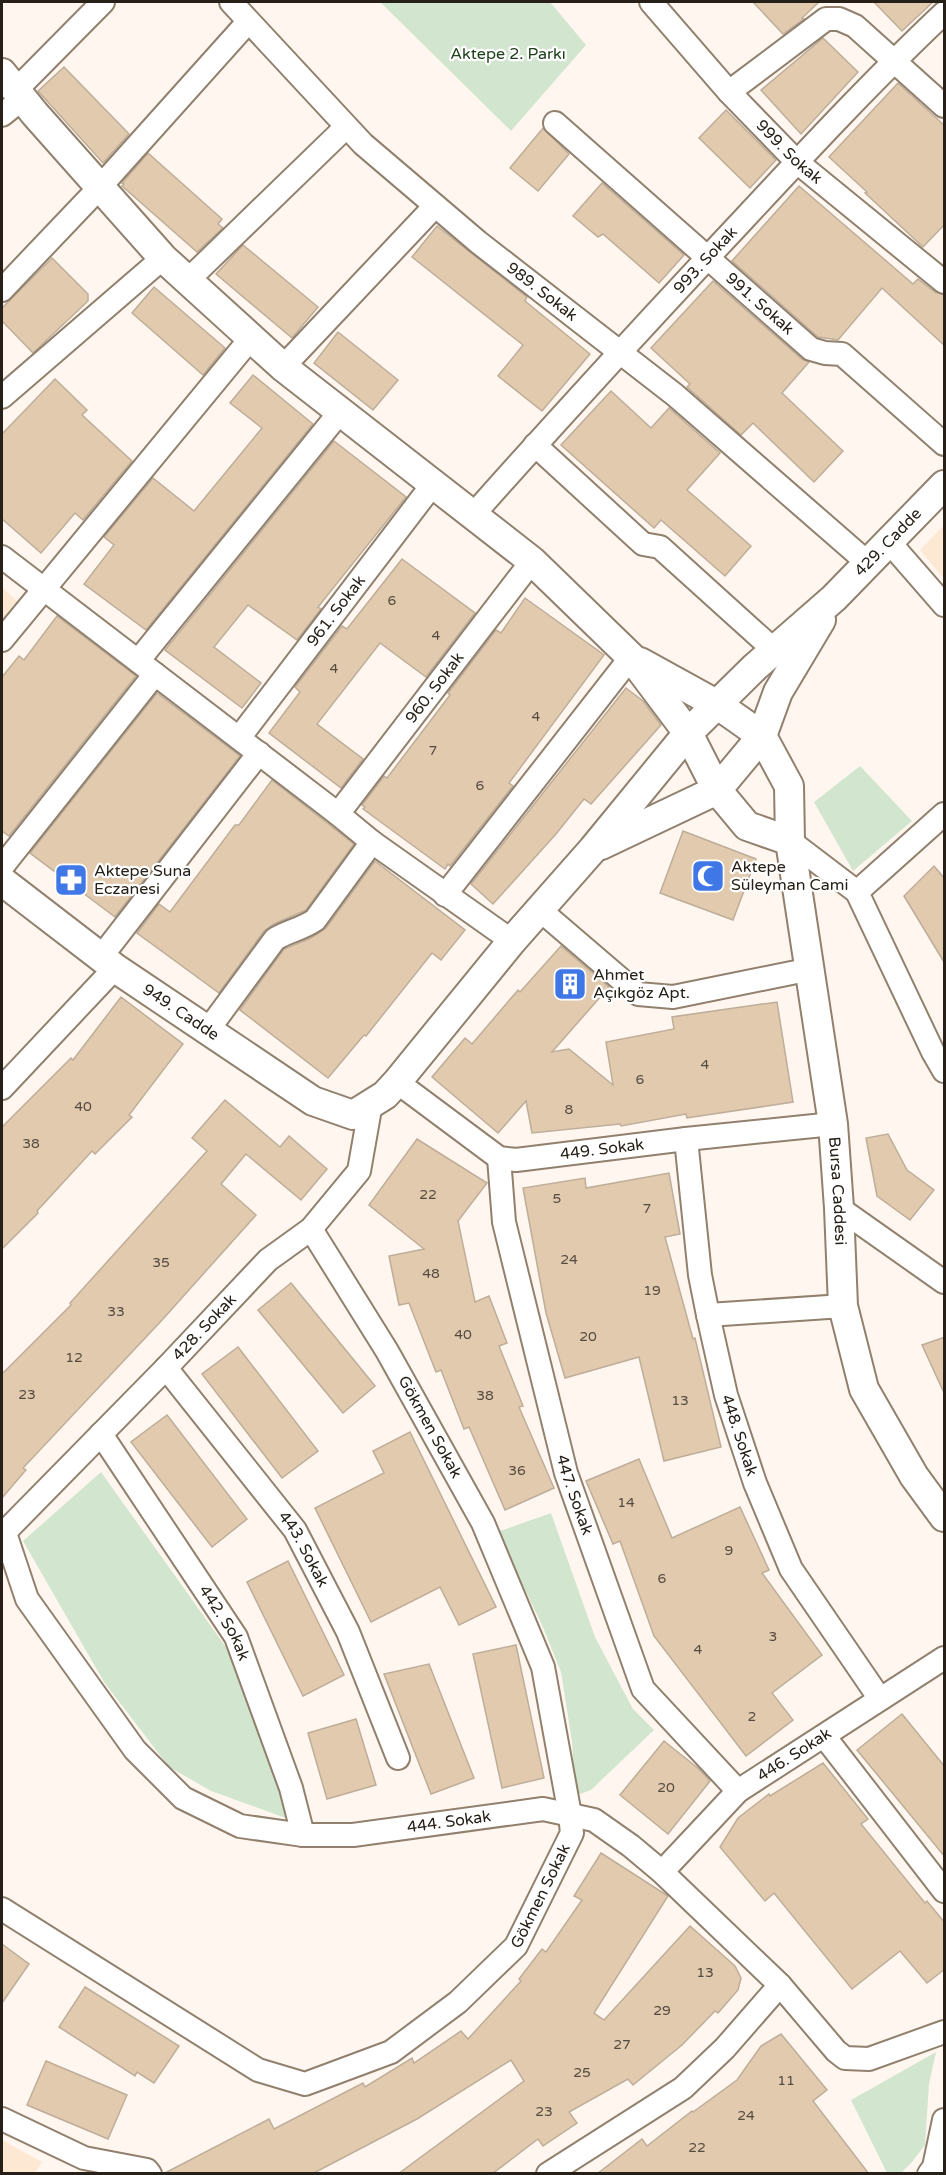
<svg xmlns="http://www.w3.org/2000/svg" width="946" height="2175" viewBox="0 0 946 2175" font-family="'Varela Round',sans-serif">
<style>
.built{fill:#fde9d3}
.green{fill:#d2e6cf}
.building{fill:#e2caaf;stroke:#bead99;stroke-width:1.5}
.lines{fill:none;stroke-linecap:round;stroke-linejoin:round}
.minor-casing{stroke:#91806e;stroke-width:26}
.tertiary-casing{stroke:#91806e;stroke-width:32}
.minor{stroke:#fff;stroke-width:22}
.tertiary{stroke:#fff;stroke-width:28}
.labels{text-anchor:middle;dominant-baseline:central;stroke-width:4.5;stroke-linejoin:round;paint-order:stroke}
.number-label{font-size:14px;fill:#554a3e}
.park-label{font-size:16px;fill:#1e401a;stroke:#fff}
.street-label{font-size:16px;fill:#262018;stroke:#fff}
.poi-label{font-size:16px;fill:#262018;stroke:#fff;text-anchor:start}
</style>
<rect width="100%" height="100%" fill="#fff7ef"/>
<g class="built">
<path d="M944 525V579L920 550Z"/>
<path d="M2 587 18 602 2 624Z"/>
<path d="M2 2140 42 2162 35 2173H2Z"/>
</g>
<g class="green">
<path d="M380 2H550L586 45 511 131Z"/>
<path d="M860 766 912 821 853 871 814 802Z"/>
<path d="M101 1472 233 1657 291 1820 211 1791 169 1767 104 1682 23 1541Z"/>
<path d="M551 1513 595 1637 633 1709 654 1730 591 1790 575 1796 572 1742 561 1672 542 1625 497 1532Z"/>
<path d="M936 2052 929 2084 925 2145 912 2162 901 2173H887L851 2100Z"/>
</g>
<g class="building">
<path d="M753 2H819L802 18 804 19 783 34Z"/>
<path d="M874 2H933L902 31Z"/>
<path d="M823 38 858 72 801 134 761 90Z"/>
<path d="M64 67 129 134 103 163 38 91Z"/>
<path d="M898 83 945 126V224L923 247 865 193 867 192 829 157Z"/>
<path d="M726 110 776 160 750 188 699 138Z"/>
<path d="M543 128 569 154 538 191 510 168Z"/>
<path d="M148 153 222 219 218 224 223 228 197 252 122 186 124 184 122 183Z"/>
<path d="M602 183 684 255 659 283 603 234 598 237 573 216Z"/>
<path d="M799 186 913 284 918 279 935 292 945 295V346L882 288 838 340 818 337 732 261Z"/>
<path d="M437 226 527 297 525 301 590 354 542 411 498 376 523 345 412 257Z"/>
<path d="M243 245 318 307 292 338 216 274Z"/>
<path d="M52 258 88 294V301L33 353 2 321V308Z"/>
<path d="M713 281 802 359 809 362 782 393 843 451 814 482 753 423 741 435 687 387 690 384 651 348Z"/>
<path d="M154 287 225 348 203 375 132 313Z"/>
<path d="M338 332 398 380 373 410 314 363Z"/>
<path d="M253 375 313 424 146 630 84 584 114 545 104 537 153 478 194 511 262 428 230 403Z"/>
<path d="M55 379 87 410 82 415 132 461 83 520 75 513 41 553 2 519V434Z"/>
<path d="M611 391 651 428 669 408 720 453 687 490 751 546 725 576 661 520 654 528 561 445Z"/>
<path d="M334 441 406 497 318 607 321 609 297 640 248 605 214 647 261 683 242 708 165 650Z"/>
<path d="M402 559 475 613 426 677 380 643 317 724 363 759 341 788 269 733 300 692 295 687 342 626 347 629Z"/>
<path d="M525 598 604 655 509 783 513 786 450 866 448 864 445 869 363 809 365 807 362 805 384 776 387 778 450 695 448 693 496 630 501 633Z"/>
<path d="M57 616 136 676 9 836 2 831V677L19 656 24 660Z"/>
<path d="M626 688 643 701 661 725 591 804 584 799 556 834 493 904 471 884Z"/>
<path d="M157 693 240 756 115 917 30 853Z"/>
<path d="M272 780 354 844 306 910 274 924 264 931 219 993 137 933 159 904 170 912 235 825H239Z"/>
<path d="M683 831 756 859 733 920 660 893Z"/>
<path d="M375 861 465 930 441 960 432 953 366 1036 364 1035 328 1078 240 1010 284 949 311 938 326 928Z"/>
<path d="M934 866 945 879 944 962 904 896Z"/>
<path d="M561 946 609 987 552 1052 569 1049 613 1085 606 1042 674 1029 672 1017 777 1002 793 1102 687 1118 686 1114 621 1126 620 1124 532 1133 526 1101 498 1133 432 1077 465 1038 472 1044 518 990 520 992Z"/>
<path d="M121 997 183 1044 129 1115 132 1117 95 1154 92 1151 37 1211 38 1213 2 1249V1127L71 1058 73 1060Z"/>
<path d="M225 1100 280 1147 289 1136 327 1169 301 1200 246 1154 221 1184 256 1215 163 1319 23 1468 26 1470 2 1498V1374L71 1305 70 1303 207 1151 192 1138Z"/>
<path d="M888 1134 907 1170 934 1190 910 1220 877 1196 866 1138Z"/>
<path d="M417 1139 487 1183 458 1221 475 1302 489 1296 507 1343 499 1346 523 1406 519 1407 554 1488 505 1510 469 1427 464 1429 441 1370 436 1372 409 1303 399 1305 389 1256 424 1249 369 1205Z"/>
<path d="M669 1173 680 1234 665 1237 693 1339 695 1338 721 1447 664 1461 639 1357 565 1378 546 1313 523 1188 585 1178 586 1188Z"/>
<path d="M291 1283 375 1386 343 1413 258 1310Z"/>
<path d="M945 1337V1395L922 1345Z"/>
<path d="M238 1347 318 1451 282 1478 202 1374Z"/>
<path d="M167 1415 247 1519 212 1547 131 1442Z"/>
<path d="M410 1432 496 1607 459 1625 440 1587 371 1622 315 1508 384 1473 373 1451Z"/>
<path d="M639 1459 672 1538 740 1507 769 1570 762 1573 822 1655 772 1693 793 1720 746 1756 654 1636 620 1541 613 1544 586 1481Z"/>
<path d="M288 1561 344 1675 303 1696 247 1582Z"/>
<path d="M516 1645 544 1778 502 1788 473 1654Z"/>
<path d="M429 1664 474 1778 431 1794 384 1674Z"/>
<path d="M902 1714 945 1767V1857L857 1750Z"/>
<path d="M356 1719 376 1785 327 1799 308 1733Z"/>
<path d="M664 1741 699 1769 710 1781 668 1834 620 1795Z"/>
<path d="M823 1763 868 1819 861 1824 925 1903 927 1901 945 1923V1969L927 1983 900 1951 852 1989 774 1893 765 1901 720 1847 738 1818 769 1794 770 1796Z"/>
<path d="M601 1853 668 1896 594 2013 604 2020 690 1926 735 1966 741 1978 738 1990 718 2013 715 2011 682 2045 633 2085 628 2079 569 2112 577 2123 543 2146 538 2139 492 2174H398L524 2081 511 2060 417 2119 312 2174H163L269 2119 274 2129 363 2083 365 2087 412 2058 414 2063 461 2031 468 2039 521 1981 519 1979 542 1949 546 1952 582 1900 574 1896Z"/>
<path d="M2 1944 29 1964 2 2003Z"/>
<path d="M85 1987 179 2046 154 2083 137 2072 135 2076 59 2027Z"/>
<path d="M781 2034 827 2090 813 2101 869 2174H597L642 2139 647 2146 692 2111 693 2112 737 2080 761 2046Z"/>
<path d="M46 2061 127 2095 108 2139 27 2105Z"/>
</g>
<g class="lines">
<defs>
<g id="minor">
<path id="s1" d="M231 2 363 144 478 242 675 395 869 564"/>
<path id="s2" d="M651 2 729 92 797 162 944 282"/>
<path d="M16 90 103 2"/>
<path d="M729 92 826 19H839L855 26 944 106"/>
<path d="M2 115 22 99"/>
<path id="s3" d="M555 123 811 349 825 353 842 354 944 444"/>
<path d="M188 280 346 127"/>
<path d="M2 290 100 187 248 22"/>
<path d="M283 367 435 206"/>
<path d="M2 397 163 258"/>
<path d="M535 445 643 544 660 547 774 650"/>
<path id="s4" d="M473 515C561 416 651 318 742 221 808 150 874 79 944 13"/>
<path d="M890 543 944 605"/>
<path d="M2 557 338 814 372 842 512 941"/>
<path d="M2 640 251 338"/>
<path d="M138 661 340 412"/>
<path id="s5" d="M239 738 433 484"/>
<path id="s6" d="M338 814 532 561"/>
<path d="M790 841 857 892 933 1052 944 1071"/>
<path d="M2 867 155 674"/>
<path d="M857 892 944 814"/>
<path d="M445 895 631 657"/>
<path d="M540 910 638 994 673 997 811 969"/>
<path d="M101 957 259 753"/>
<path d="M208 1030 275 939C288 931 302 929 315 920L372 842"/>
<path id="s7" d="M397 1082 499 1158 516 1160 686 1139 833 1124"/>
<path d="M2 1088 115 968"/>
<path id="s8" d="M686 1139 700 1275 708 1315 726 1395 755 1483 791 1569 880 1699"/>
<path id="s9" d="M499 1158 504 1222 566 1473 643 1689 738 1791"/>
<path d="M839 1208 944 1282"/>
<path d="M708 1315 843 1306"/>
<path id="s10" d="M166 1368 295 1530 348 1632 398 1758"/>
<path id="s11" d="M101 1434 236 1637 291 1788 303 1835"/>
<path id="s12" d="M5 1533 27 1599 135 1750 183 1798 240 1826 303 1835H353L543 1809 594 1820 631 1846 662 1872 780 1985 836 2051 845 2058 869 2059 944 2032"/>
<path id="s13" d="M2 1535 166 1368 268 1260 311 1229 359 1171 371 1103"/>
<path d="M824 1736 944 1891"/>
<path id="s14" d="M662 1872 738 1791 944 1658"/>
<path id="s15" d="M2 1909 258 2070 305 2084 391 2052 458 2002 516 1946 572 1833 570 1815 543 1667 483 1523 387 1351 311 1229"/>
<path d="M2 2119 84 2158 147 2170 150 2174"/>
<path d="M548 2174 683 2088 725 2048 780 1985"/>
<path d="M929 2174 934 2167 944 2120"/>
</g>
<g id="tertiary">
<path d="M2 73 35 114 163 258 283 367 532 561 631 657 688 733 717 790 747 826 790 841"/>
<path id="s16" d="M640 662 718 705 762 736 789 786 790 841 833 1124 839 1208 843 1306 864 1389 914 1476 944 1517"/>
<path d="M601 845 717 790 762 736 778 692 821 620"/>
<path id="s17" d="M2 881 115 968 313 1101 353 1115 385 1095 397 1082 512 941 593 849 688 733 755 667 834 598 944 485"/>
</g>
</defs>
<use href="#minor" class="minor-casing"/>
<use href="#tertiary" class="tertiary-casing"/>
<use href="#minor" class="minor"/>
<use href="#tertiary" class="tertiary"/>
</g>
<defs>
<symbol id="mosque-square" viewBox="-11 -11 22 22"><rect x="-9" y="-9" width="18" height="18" rx="4" fill="#3f77e7" stroke="#fff"/><path d="M3.5-4.9A6 6 0 1 0 3.5 4.9A5 5 0 1 1 3.5-4.9Z" fill="#fff"/></symbol>
<symbol id="pharmacy-square" viewBox="-11 -11 22 22"><rect x="-9" y="-9" width="18" height="18" rx="4" fill="#3f77e7" stroke="#fff"/><path d="M-2-6h4v4h4v4h-4v4h-4v-4h-4v-4h4Z" fill="#fff"/></symbol>
<symbol id="building-square" viewBox="-11 -11 22 22"><rect x="-9" y="-9" width="18" height="18" rx="4" fill="#3f77e7" stroke="#fff"/><path d="M-4-6H4V6H1V3H-1V6H-4ZM-2.5-4.3h1.7v1.8h-1.7ZM.8-4.3h1.7v1.8H.8ZM-2.5-1h1.7V.8h-1.7ZM.8-1h1.7V.8H.8Z" fill="#fff"/></symbol>
</defs>
<g fill-rule="evenodd">
<use href="#mosque-square" x="689" y="857" width="38" height="38"/>
<use href="#pharmacy-square" x="52" y="861" width="38" height="38"/>
<use href="#building-square" x="551" y="965" width="38" height="38"/>
</g>
<g class="labels">
<g class="number-label">
<text x="392" y="600">6</text>
<text x="436" y="635">4</text>
<text x="334" y="668">4</text>
<text x="536" y="716">4</text>
<text x="433" y="750">7</text>
<text x="480" y="785">6</text>
<text x="705" y="1064">4</text>
<text x="640" y="1079">6</text>
<text x="83" y="1106">40</text>
<text x="569" y="1109">8</text>
<text x="31" y="1143">38</text>
<text x="428" y="1194">22</text>
<text x="557" y="1198">5</text>
<text x="647" y="1208">7</text>
<text x="569" y="1259">24</text>
<text x="161" y="1262">35</text>
<text x="431" y="1273">48</text>
<text x="652" y="1290">19</text>
<text x="116" y="1311">33</text>
<text x="463" y="1334">40</text>
<text x="588" y="1336">20</text>
<text x="74" y="1357">12</text>
<text x="27" y="1394">23</text>
<text x="485" y="1395">38</text>
<text x="680" y="1400">13</text>
<text x="517" y="1470">36</text>
<text x="626" y="1502">14</text>
<text x="729" y="1550">9</text>
<text x="662" y="1578">6</text>
<text x="773" y="1636">3</text>
<text x="698" y="1649">4</text>
<text x="752" y="1716">2</text>
<text x="666" y="1787">20</text>
<text x="705" y="1972">13</text>
<text x="662" y="2010">29</text>
<text x="622" y="2044">27</text>
<text x="582" y="2072">25</text>
<text x="786" y="2080">11</text>
<text x="544" y="2111">23</text>
<text x="746" y="2115">24</text>
<text x="697" y="2147">22</text>
</g>
<g class="park-label">
<text x="508" y="54">Aktepe 2. Parkı</text>
</g>
<g class="street-label">
<text stroke="none"><textPath href="#s2" startOffset="204">999. Sokak</textPath></text>
<text stroke="none"><textPath href="#s4" startOffset="345">993. Sokak</textPath></text>
<text stroke="none"><textPath href="#s1" startOffset="426">989. Sokak</textPath></text>
<text stroke="none"><textPath href="#s3" startOffset="273">991. Sokak</textPath></text>
<text stroke="none"><textPath href="#s17" startOffset="1210">429. Cadde</textPath></text>
<text stroke="none"><textPath href="#s5" startOffset="160">961. Sokak</textPath></text>
<text stroke="none"><textPath href="#s6" startOffset="159">960. Sokak</textPath></text>
<text stroke="none"><textPath href="#s17" startOffset="222">949. Cadde</textPath></text>
<text stroke="none"><textPath href="#s7" startOffset="231">449. Sokak</textPath></text>
<text stroke="none"><textPath href="#s16" startOffset="608">Bursa Caddesi</textPath></text>
<text stroke="none"><textPath href="#s13" startOffset="290">428. Sokak</textPath></text>
<text transform="translate(430 1427) rotate(61)">Gökmen Sokak</text>
<text stroke="none"><textPath href="#s8" startOffset="302">448. Sokak</textPath></text>
<text stroke="none"><textPath href="#s9" startOffset="346">447. Sokak</textPath></text>
<text stroke="none"><textPath href="#s10" startOffset="228">443. Sokak</textPath></text>
<text stroke="none"><textPath href="#s11" startOffset="226">442. Sokak</textPath></text>
<text stroke="none"><textPath href="#s14" startOffset="178">446. Sokak</textPath></text>
<text stroke="none"><textPath href="#s12" startOffset="597">444. Sokak</textPath></text>
<text stroke="none"><textPath href="#s15" startOffset="663">Gökmen Sokak</textPath></text>
</g>
<g class="poi-label">
<text x="731" y="867">Aktepe<tspan x="731" dy="18">Süleyman Cami</tspan></text>
<text x="94" y="871">Aktepe Suna<tspan x="94" dy="18">Eczanesi</tspan></text>
<text x="593" y="975">Ahmet<tspan x="593" dy="18">Açıkgöz Apt.</tspan></text>
</g>
</g>
<rect width="946" height="2175" fill="none" stroke="#262018" stroke-width="6"/>
</svg>
